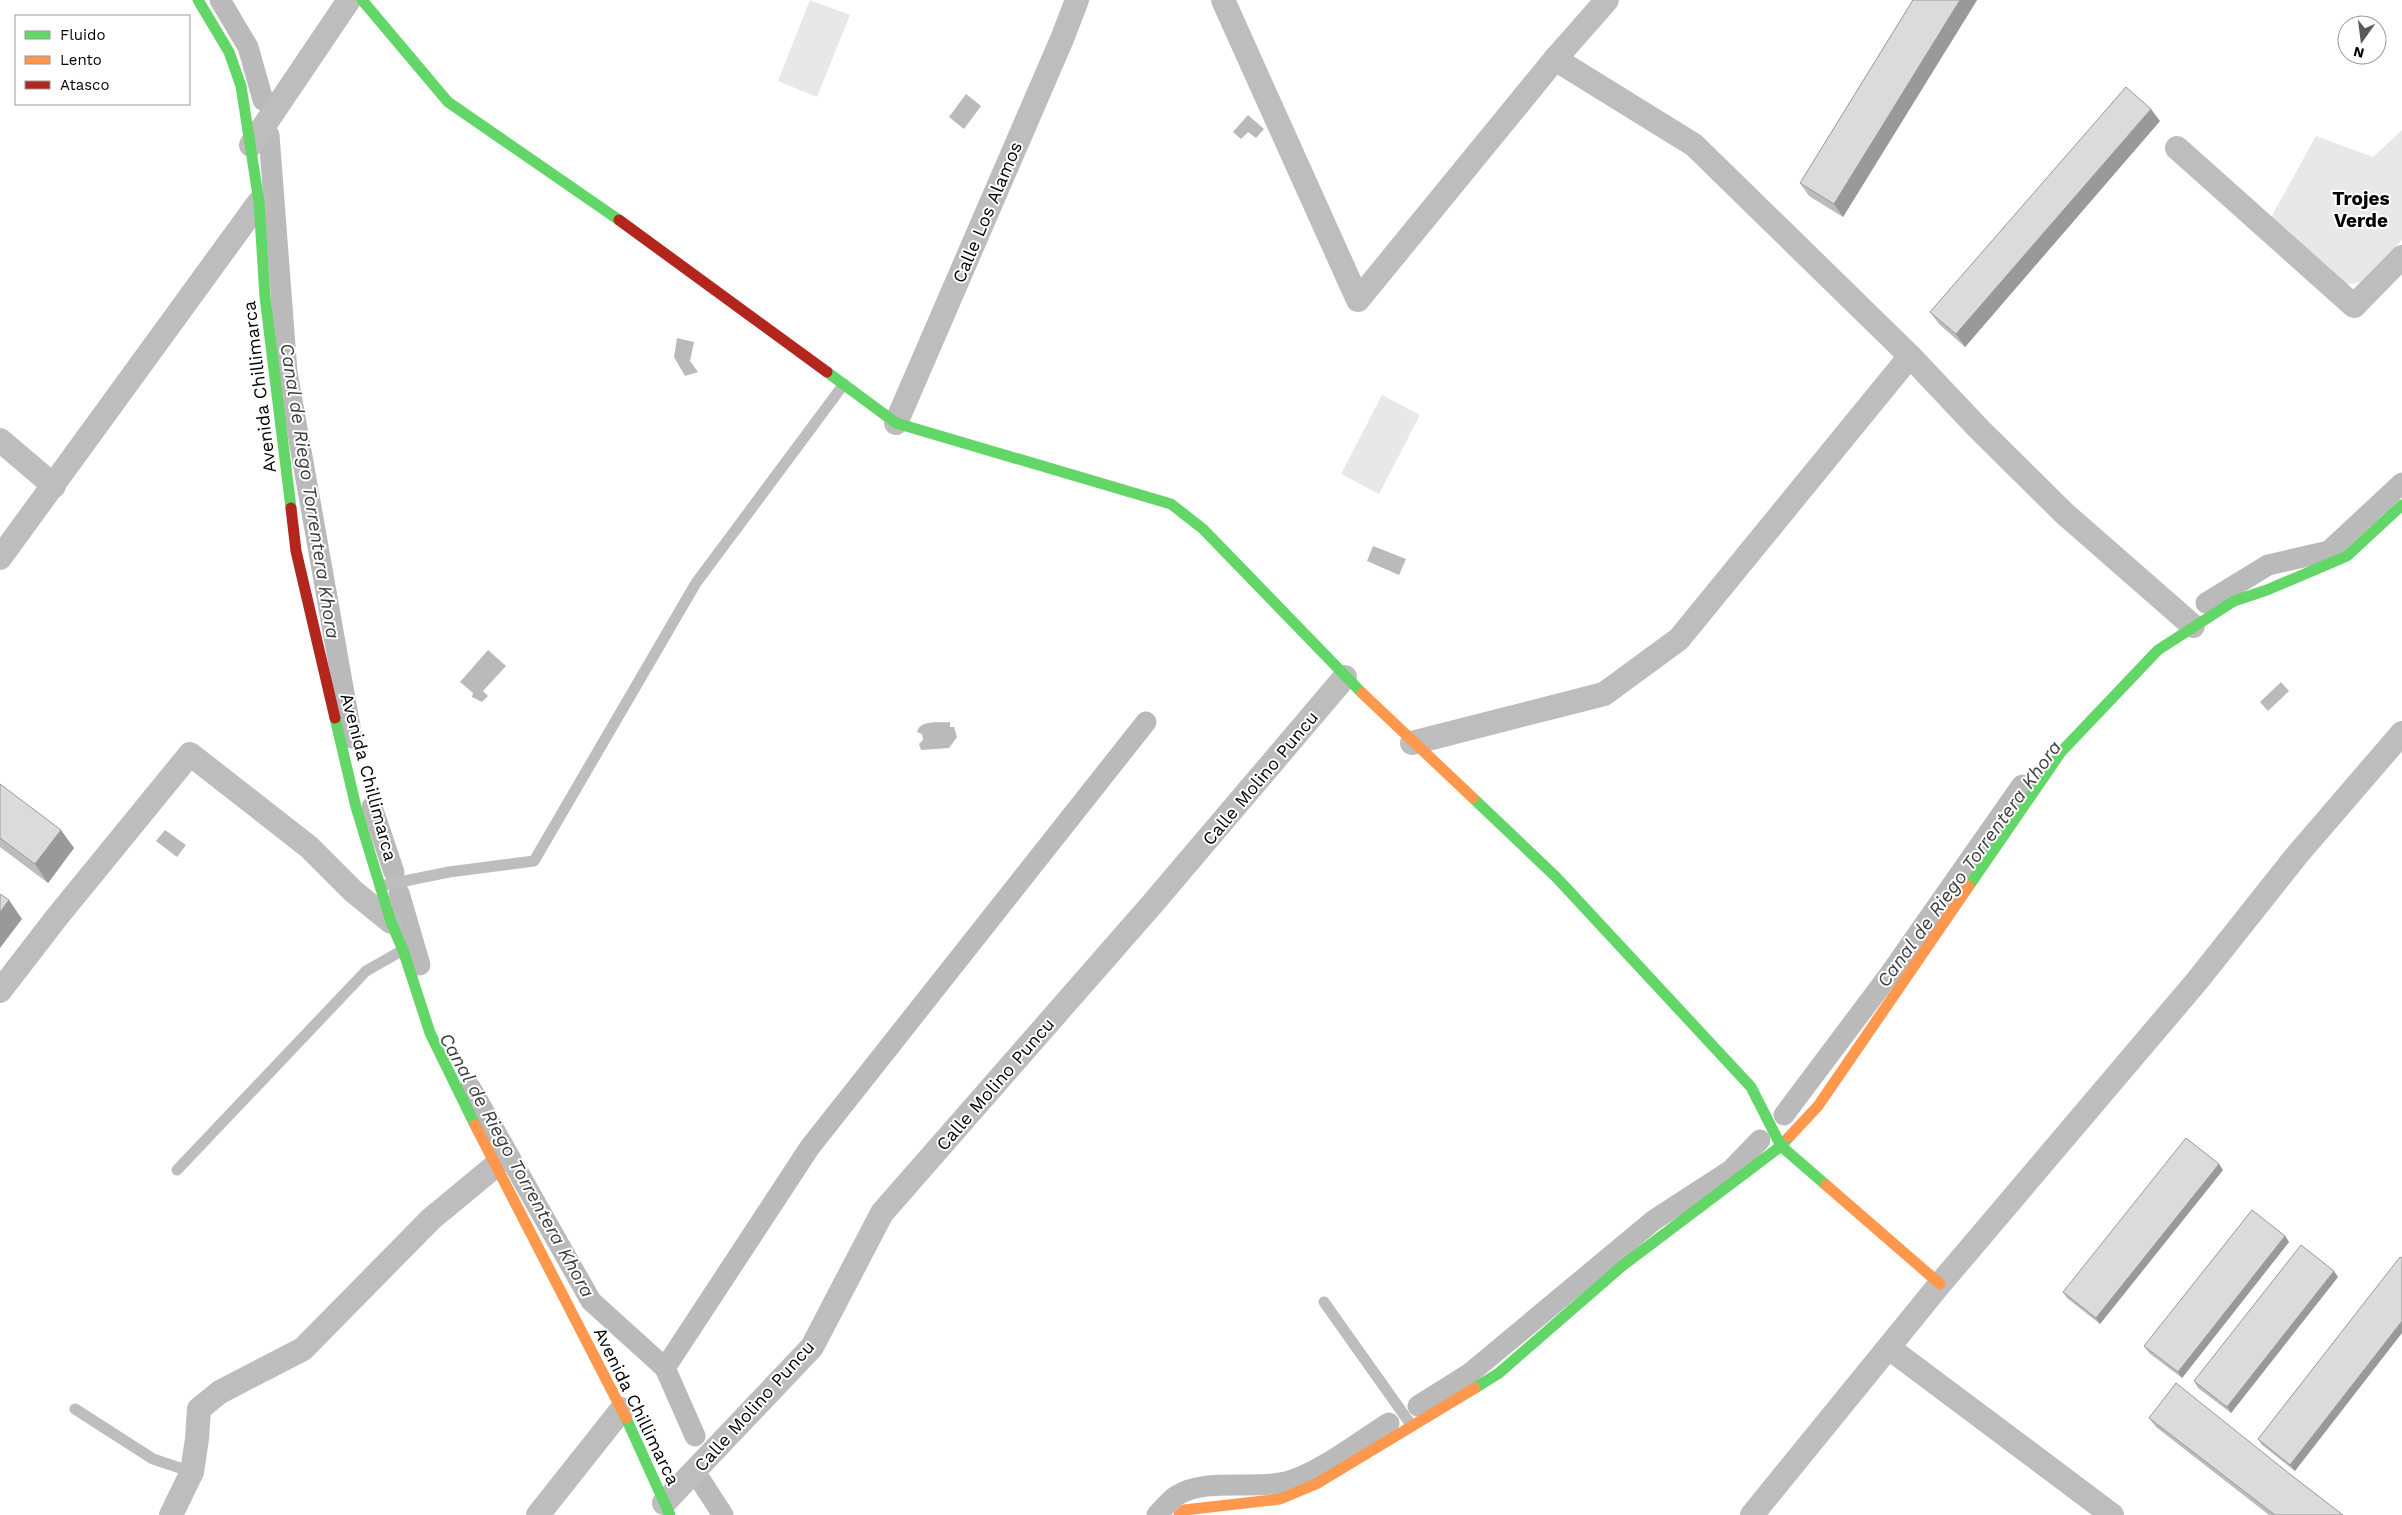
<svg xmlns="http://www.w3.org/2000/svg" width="2402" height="1515" viewBox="0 0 2402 1515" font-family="'Work Sans',sans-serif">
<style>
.green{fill:#e8e8e8}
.water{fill:#bababa}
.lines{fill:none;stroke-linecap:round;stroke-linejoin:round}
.canal{stroke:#bababa;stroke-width:21}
.lane{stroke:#bdbdbd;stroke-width:11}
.street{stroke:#bdbdbd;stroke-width:24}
.fast{stroke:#63d668;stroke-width:11}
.slow{stroke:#ff974d;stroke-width:11}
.jam{stroke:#b3261e;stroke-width:11}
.wall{fill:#bcbcbc}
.shaded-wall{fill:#999}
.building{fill:#dbdbdb;stroke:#999}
.labels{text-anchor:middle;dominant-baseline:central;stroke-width:4;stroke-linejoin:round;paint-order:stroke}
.street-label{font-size:18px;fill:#000;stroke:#fff}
.neighbourhood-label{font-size:19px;font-weight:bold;fill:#000;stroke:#fff}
.water-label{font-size:19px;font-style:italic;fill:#3d3d3d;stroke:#fff}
</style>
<rect width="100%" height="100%" fill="#fff"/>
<g class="green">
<path d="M810 0 850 15 817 97 778 81Z"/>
<path d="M2402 130V240L2361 282 2349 284 2337 281 2270 219 2316 136 2373 157Z"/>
<path d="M1382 395 1420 415 1379 494 1341 474Z"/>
</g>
<g class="water">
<path d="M966 94 981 106 964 129 949 117Z"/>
<path d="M1248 115 1264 129 1256 138 1248 132 1241 139 1233 132Z"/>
<path d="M677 338 694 342 690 361 698 372 685 376 674 357Z"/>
<path d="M1373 546 1406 559 1399 575 1367 561Z"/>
<path d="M488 650 506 666 483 691 488 696 482 702 472 697 473 693 460 682Z"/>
<path d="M2281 682 2289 691 2268 711 2260 702Z"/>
<path d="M950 722V727H954L957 737 949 748 921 750 919 744 923 740 922 734 917 732C920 719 939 723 950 722Z"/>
<path d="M165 830 186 845 177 857 156 841Z"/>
</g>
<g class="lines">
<g class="canal">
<path d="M220 0 248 47 263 100"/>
<path d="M269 135 287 372 352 738"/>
<path d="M2206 603 2268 565 2329 551 2402 483"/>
<path d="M372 807 394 872"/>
<path d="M399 893 420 965"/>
<path d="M470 1087 591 1301 665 1368 695 1436"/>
<path d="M1784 1115 1889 975 2022 785"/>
<path d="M665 1368 810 1147 1146 722"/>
<path d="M1418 1406 1469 1374 1654 1220 1731 1170 1760 1140"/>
<path d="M701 1481 723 1515"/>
<path d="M1157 1515C1163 1509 1169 1501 1176 1496 1205 1477 1253 1490 1286 1482 1318 1474 1360 1441 1389 1423"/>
</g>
<g class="lane">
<path d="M380 886 449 872 534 861 696 583 844 384"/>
<path d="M177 1170 366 971 403 950"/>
<path d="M1324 1302 1412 1426"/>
<path d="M75 1409 153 1459 192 1472"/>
</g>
<g class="street">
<path d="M1223 0 1358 300 1555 59 1607 0"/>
<path d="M1555 59 1694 145 1910 356 1979 429 2065 514 2193 626"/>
<path d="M251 145 349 0"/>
<path d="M2177 148 2354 306 2402 257"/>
<path d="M896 423 1062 39 1077 0"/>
<path d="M0 440 54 486"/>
<path d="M0 558 259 202"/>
<path d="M1412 743 1604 694 1679 639 1910 356"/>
<path d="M0 991 57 917 190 754 309 847 353 891 391 922"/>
<path d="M1889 1348 2112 1515"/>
<path d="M664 1503 812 1347 882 1213 1154 902 1345 677"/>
<path d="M171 1515 192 1472 197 1439 199 1409 220 1392 303 1349 431 1219 495 1166"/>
<path d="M538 1515 622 1409"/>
<path d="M1752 1515 1940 1284 2197 981 2297 855 2402 733"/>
</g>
<g class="fast">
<path d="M198 0 229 52 241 86 259 202 265 297 291 508"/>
<path d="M362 0 448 102 619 220"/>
<path d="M827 372 896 423 1171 504 1203 529 1362 693"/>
<path d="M335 718 356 807 391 922 403 950 430 1033 475 1125"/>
<path d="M1473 798 1556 877 1751 1087 1781 1146 1826 1185"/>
<path d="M1969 886 2061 752 2158 650 2234 601 2267 590 2347 556 2402 505"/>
<path d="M1475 1388 1499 1373 1622 1266 1781 1146 1789 1137"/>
<path d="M626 1418 670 1515"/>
</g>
<g class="slow">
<path d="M1362 693 1473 798"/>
<path d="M475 1125 626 1418"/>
<path d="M1789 1137 1818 1106 1969 886"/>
<path d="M1826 1185 1940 1284"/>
<path d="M1179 1515 1184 1510 1280 1499 1316 1484 1475 1388"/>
</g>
<g class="jam">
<path d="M619 220 827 372"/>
<path d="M291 508 296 551 335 718"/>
</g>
</g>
<g class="wall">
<path d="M1913 0H1977L1843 217 1809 196 1800 183Z"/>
<path d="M2160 121 1965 347 1939 324 1930 312Z"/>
<path d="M0 784 74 848 48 883 0 847Z"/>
<path d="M2223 1170 2100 1324 2067 1298 2063 1292Z"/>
<path d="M2285 1236 2289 1242 2182 1378 2149 1353 2144 1346Z"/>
<path d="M2402 1258 2295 1471 2262 1445 2258 1439Z"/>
<path d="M2338 1277 2231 1413 2198 1388 2194 1381Z"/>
<path d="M2149 1418 2291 1475 2343 1515H2269L2156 1427Z"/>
</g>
<g class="shaded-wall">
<path d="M1960 0H1977L1843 217 1834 204Z"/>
<path d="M2151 109 2160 121 1965 347 1956 334Z"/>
<path d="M61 830 74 848 48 883 35 864Z"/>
<path d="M9 900 22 919 0 948V912Z"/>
<path d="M2219 1164 2223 1170 2100 1324 2096 1318Z"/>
<path d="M2285 1236 2289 1242 2182 1378 2178 1372Z"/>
<path d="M2334 1271 2338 1277 2231 1413 2227 1407Z"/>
<path d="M2402 1321V1333L2295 1471 2290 1465Z"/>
</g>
<g class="building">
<path d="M1913 0H1960L1834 204 1800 183Z"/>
<path d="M2126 87 2151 109 1956 334 1930 312Z"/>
<path d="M0 784 61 830 35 864 0 838Z"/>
<path d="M0 894 9 900 0 912Z"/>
<path d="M2186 1138 2219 1164 2096 1318 2063 1292Z"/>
<path d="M2252 1210 2285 1236 2178 1372 2144 1346Z"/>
<path d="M2301 1245 2334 1271 2227 1407 2194 1381Z"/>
<path d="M2400 1257 2402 1258V1321L2290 1465 2258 1439Z"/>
<path d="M2176 1383 2291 1475 2343 1515H2275L2149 1418Z"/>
</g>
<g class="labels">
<g class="street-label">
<text transform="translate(987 212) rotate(-67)">Calle Los Alamos</text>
<text transform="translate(259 387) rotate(-97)">Avenida Chillimarca</text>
<text transform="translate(369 777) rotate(75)">Avenida Chillimarca</text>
<text transform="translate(1260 778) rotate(-50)">Calle Molino Puncu</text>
<text transform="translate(995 1084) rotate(-49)">Calle Molino Puncu</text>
<text transform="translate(637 1406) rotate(64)">Avenida Chillimarca</text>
<text transform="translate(754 1406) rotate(-48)">Calle Molino Puncu</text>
</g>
<g class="neighbourhood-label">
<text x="2361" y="198">Trojes<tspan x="2361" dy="22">Verde</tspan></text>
</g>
<g class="water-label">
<text transform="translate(310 491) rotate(81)">Canal de Riego Torrentera Khora</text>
<text transform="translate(1969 864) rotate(-54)">Canal de Riego Torrentera Khora</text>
<text transform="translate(517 1165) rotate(61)">Canal de Riego Torrentera Khora</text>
</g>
</g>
<rect x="15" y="15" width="175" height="90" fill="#ffffff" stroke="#999999"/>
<rect x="25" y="31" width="25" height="8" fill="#63d668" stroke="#999999"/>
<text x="60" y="40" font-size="15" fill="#000000">Fluido</text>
<rect x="25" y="56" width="25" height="8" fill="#ff974d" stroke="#999999"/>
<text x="60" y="65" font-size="15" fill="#000000">Lento</text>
<rect x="25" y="81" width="25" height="8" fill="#b3261e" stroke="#999999"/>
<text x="60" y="90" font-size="15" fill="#000000">Atasco</text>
<g transform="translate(2362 40) rotate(194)"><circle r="24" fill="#ffffff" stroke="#999999"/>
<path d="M0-4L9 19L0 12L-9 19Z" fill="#595959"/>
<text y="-8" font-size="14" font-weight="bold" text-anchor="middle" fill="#000000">N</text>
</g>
</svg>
